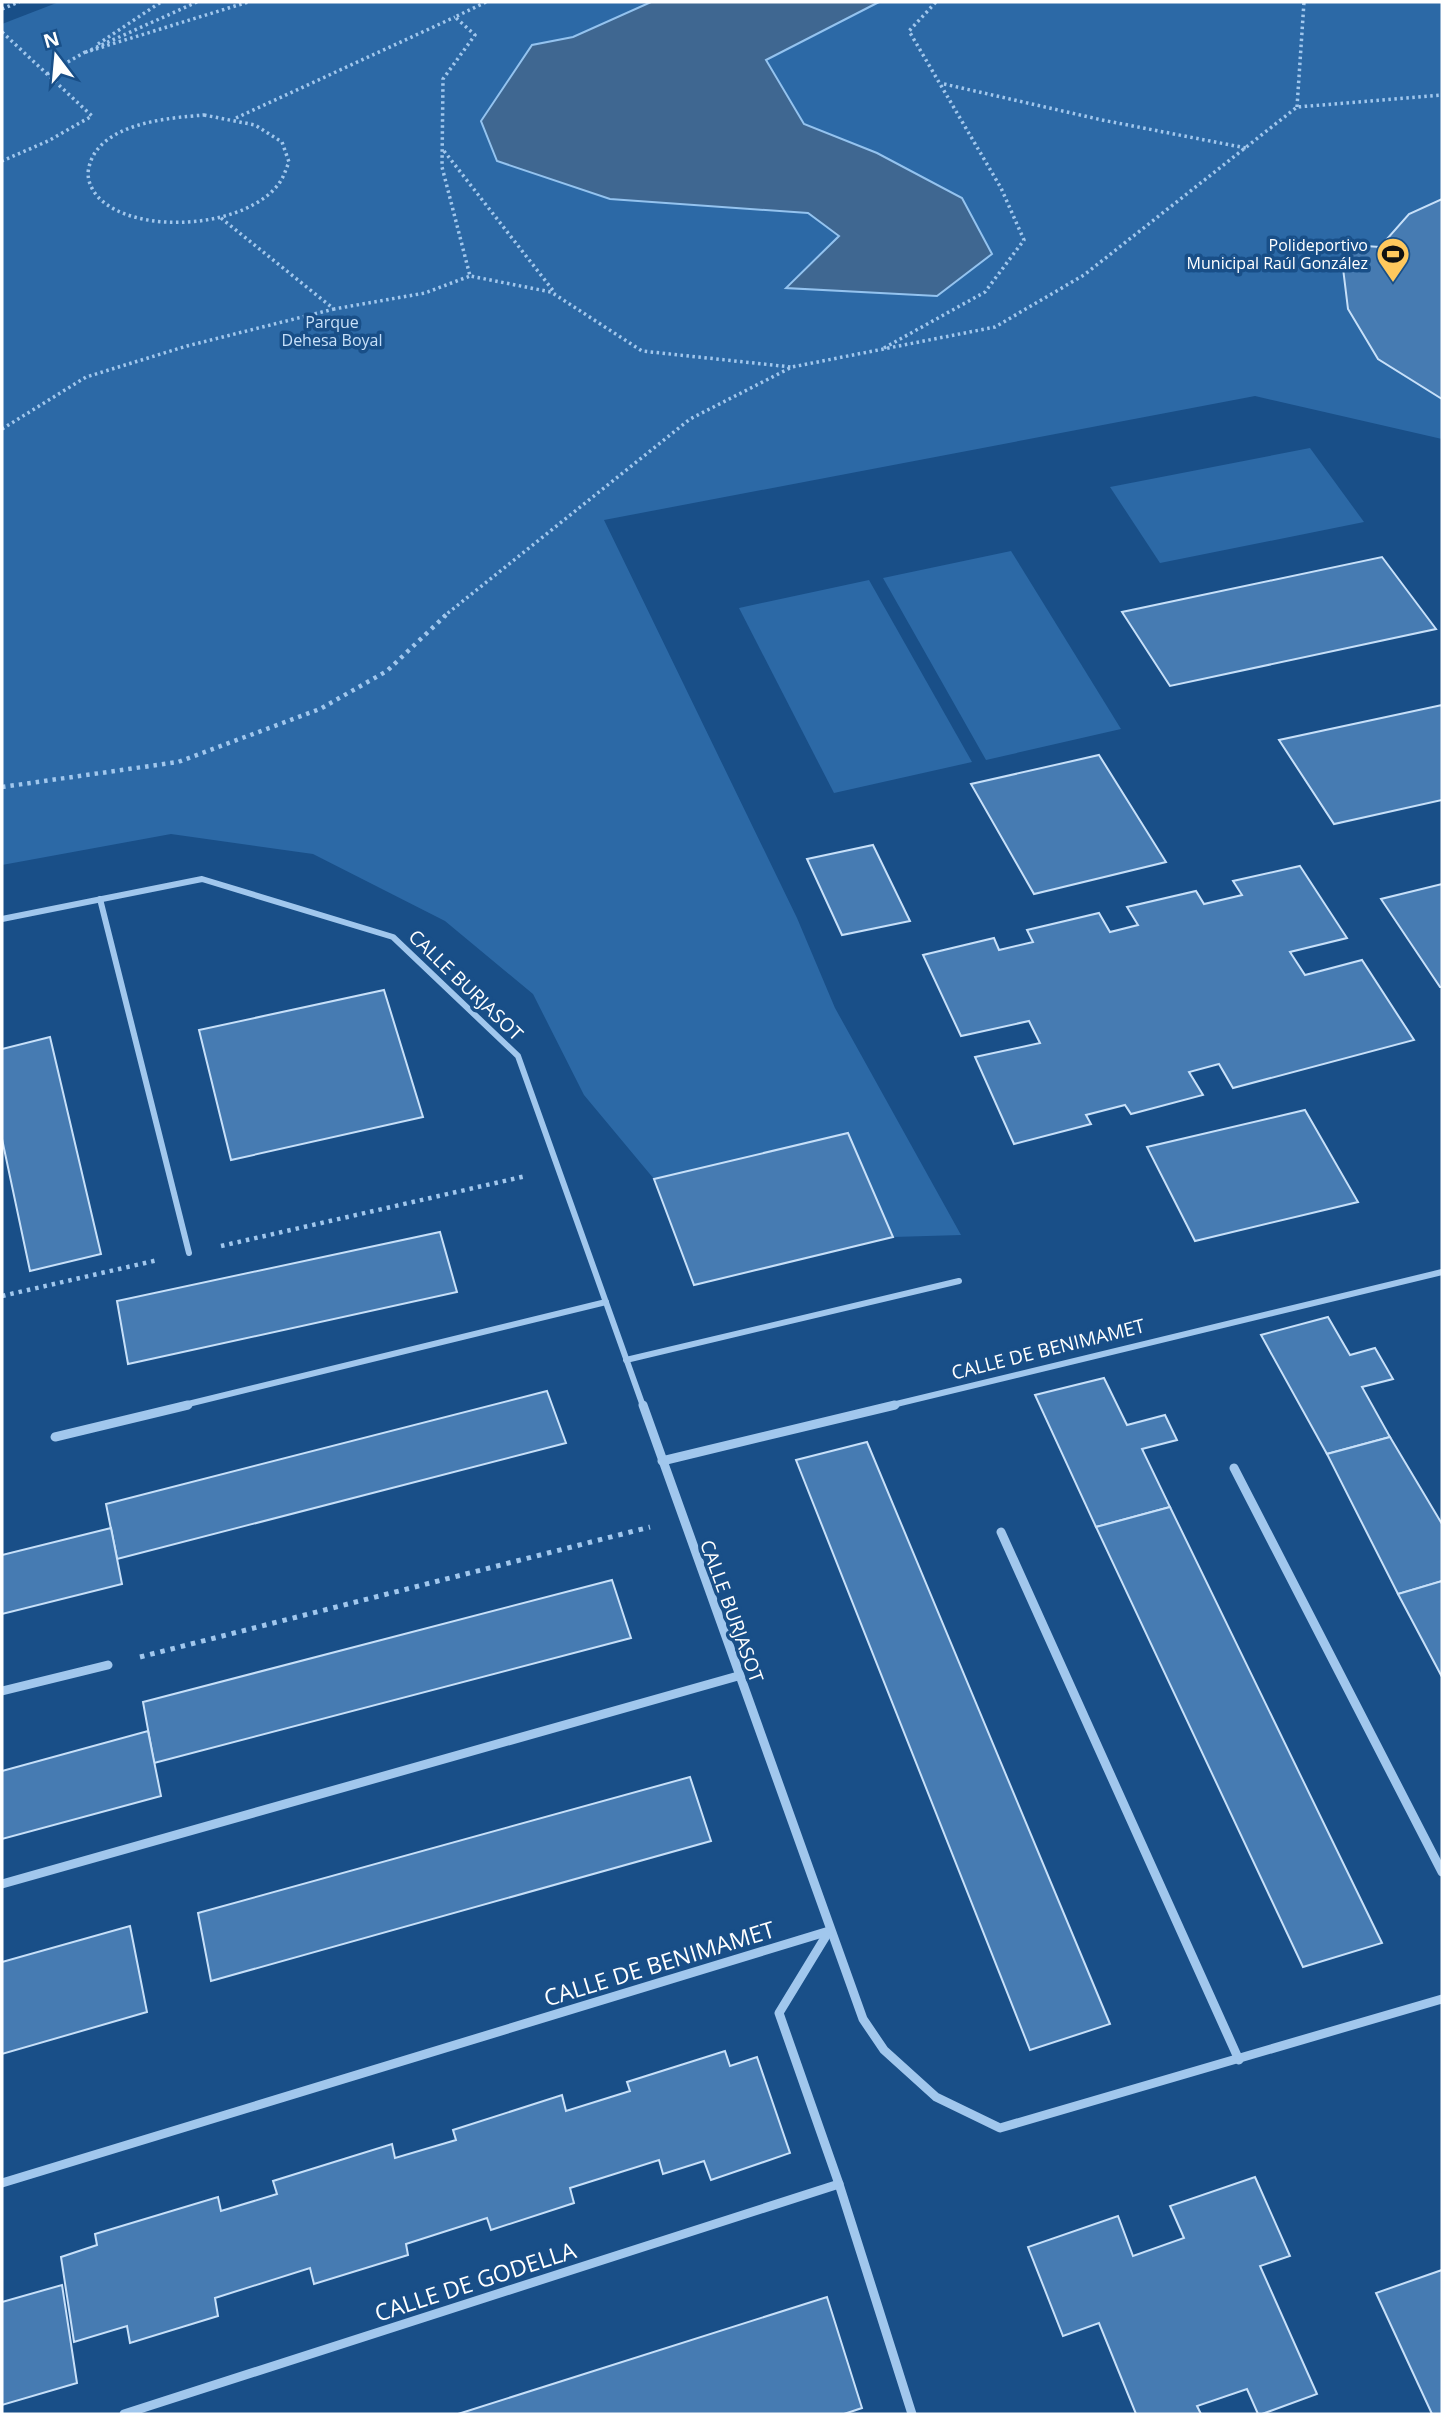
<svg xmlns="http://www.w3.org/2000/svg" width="1444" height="2416" viewBox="0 0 1444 2416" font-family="'Open Sans',sans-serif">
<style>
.green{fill:#2c69a6}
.water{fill:#3f6791;stroke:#94c3ef;stroke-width:2}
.building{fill:#467bb2;stroke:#c7e0f9;stroke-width:2}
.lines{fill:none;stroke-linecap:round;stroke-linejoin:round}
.path-far2{stroke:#a1c7ed;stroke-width:3.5;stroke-dasharray:2.5 3.5;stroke-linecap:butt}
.path-far1{stroke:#a1c7ed;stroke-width:4.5;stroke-dasharray:3.5 5;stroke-linecap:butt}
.path{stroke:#a1c7ed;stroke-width:5;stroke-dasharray:4.5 6;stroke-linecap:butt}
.street-far1{stroke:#a1c7ed;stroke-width:6}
.street{stroke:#a1c7ed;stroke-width:9}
.labels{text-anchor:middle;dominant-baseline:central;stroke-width:7;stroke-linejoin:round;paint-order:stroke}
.far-poi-label{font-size:16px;fill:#fff;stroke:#194f88;text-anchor:end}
.far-park-label{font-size:16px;fill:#c7e0f9;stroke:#194f88}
.street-label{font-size:19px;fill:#fff;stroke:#194f88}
.near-street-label{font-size:23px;fill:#fff;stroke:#194f88}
</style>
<rect width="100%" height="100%" fill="#194f88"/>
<g class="green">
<path d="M59 2H1442V439L1255 396 604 520 797 918 835 1008 961 1235 893 1237 848 1134 654 1179 584 1095 533 994 445 921 313 854 171 834 2 865V24Z"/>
<path d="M1310 448 1364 522 1160 563 1110 487Z"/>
<path d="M1011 551 1121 729 986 760 883 578Z"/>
<path d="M869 580 972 762 834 793 739 608Z"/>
</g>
<path class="water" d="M651 2H879L766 60 804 124 877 153 962 198 992 254 937 296 786 288 839 236 808 213 610 199 497 161 481 121 532 45 573 37Z"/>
<g class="building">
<path d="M1442 199V399L1378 359 1348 309 1342 260 1351 245 1380 247 1409 214Z"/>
<path d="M1382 557 1436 629 1170 686 1122 612Z"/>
<path d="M1442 705V800L1334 824 1279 740Z"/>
<path d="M1099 755 1166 862 1034 894 971 784Z"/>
<path d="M873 845 910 921 842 935 807 859Z"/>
<path d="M1300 866 1347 938 1290 952 1305 975 1362 960 1414 1040 1233 1088 1219 1064 1189 1072 1203 1095 1131 1114 1125 1105 1086 1115 1091 1124 1014 1144 975 1057 1040 1043 1029 1021 961 1036 923 955 994 938 999 950 1033 942 1027 930 1099 913 1110 932 1138 925 1127 907 1196 891 1204 904 1242 895 1233 881Z"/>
<path d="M1442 884V987H1440L1381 899Z"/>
<path d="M384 990 423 1117 231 1160 199 1030Z"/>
<path d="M50 1037 101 1254 30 1271 2 1139V1049Z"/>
<path d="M1305 1110 1358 1202 1195 1241 1147 1147Z"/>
<path d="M848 1133 893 1237 694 1285 654 1179Z"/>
<path d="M440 1232 457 1292 128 1364 117 1301Z"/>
<path d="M1328 1317 1350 1355 1375 1348 1393 1379 1362 1387 1390 1437 1327 1454 1261 1335Z"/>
<path d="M1104 1378 1127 1425 1165 1415 1177 1440 1142 1449 1170 1507 1096 1527 1035 1395Z"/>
<path d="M547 1391 566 1443 117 1559 106 1504Z"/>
<path d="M1390 1437 1442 1524V1581L1398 1594 1327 1454Z"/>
<path d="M867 1442 1110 2024 1030 2050 796 1460Z"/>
<path d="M1170 1507 1382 1943 1303 1967 1096 1527Z"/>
<path d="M111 1528 122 1584 2 1614V1555Z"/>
<path d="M612 1580 631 1638 154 1763 143 1702Z"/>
<path d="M1442 1581V1677L1398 1594Z"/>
<path d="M148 1731 161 1796 2 1839V1771Z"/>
<path d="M690 1777 711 1841 211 1981 198 1913Z"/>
<path d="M130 1926 147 2012 2 2054V1962Z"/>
<path d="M725 2051 730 2066 757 2057 790 2153 711 2180 704 2161 663 2174 659 2160 570 2188 574 2203 491 2230 487 2218 406 2244 408 2255 314 2284 310 2268 215 2298 218 2316 130 2343 127 2326 74 2342 61 2257 97 2245 95 2234 218 2197 221 2211 277 2194 273 2181 392 2144 395 2158 456 2140 453 2130 562 2095 566 2111 630 2091 627 2082Z"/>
<path d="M1255 2177 1290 2256 1260 2266 1317 2394 1262 2414H1258L1247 2389 1197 2406 1201 2414H1136L1099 2323 1063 2336 1028 2247 1118 2216 1133 2256 1184 2238 1170 2206Z"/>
<path d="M1442 2270V2414H1432L1376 2293Z"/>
<path d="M62 2285 77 2383 2 2405V2302Z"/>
<path d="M827 2297 862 2408 844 2414H458Z"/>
</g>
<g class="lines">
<g class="path-far2">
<path d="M197 2 86 52 248 2"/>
<path d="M486 2 455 17 475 35 443 79 442 167 470 276 551 292 642 351 791 367"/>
<path d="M2 9 19 2"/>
<path d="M2 32 92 116 48 141 2 161"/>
<path d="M98 44 161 2"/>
<path d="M47 74 87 51"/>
<path d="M944 84 1102 120 1246 148"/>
<path d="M1297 107 1304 2"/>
<path d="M204 115 255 125 282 142 289 162C286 169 284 176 280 182 249 228 136 237 98 197 91 189 86 178 89 167 99 123 168 118 204 115Z"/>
<path d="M236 118 455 17"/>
<path d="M444 151 555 293"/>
<path d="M221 218 334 309 425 293 470 276"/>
<path d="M884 348 985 292 1024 240 1001 188 909 31 936 2"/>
<path d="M2 429 86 377 187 346 334 309"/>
<path d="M443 617 690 419 792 367 995 327 1084 275 1297 107 1442 95"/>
</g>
<g class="path-far1">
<path d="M2 787 178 762 320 709 387 671 446 615"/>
<path d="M221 1246 526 1176"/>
<path d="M2 1296 158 1260"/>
</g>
<path class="path" d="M140 1657 650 1527"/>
<g class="street-far1">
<path d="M100 899 189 1253"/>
<path d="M2 919 202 879 393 937 518 1056 643 1406"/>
<path d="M626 1360 959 1281"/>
<path d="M180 1406 606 1302"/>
<path d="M888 1406 1442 1272"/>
</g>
<g class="street">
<path d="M643 1405 863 2019 884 2050 936 2097 1000 2128 1442 1999"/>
<path d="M55 1437 188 1405"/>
<path d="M662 1461 895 1405"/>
<path d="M1234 1468 1442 1872"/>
<path d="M1001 1532 1239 2060"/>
<path d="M2 1691 108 1665"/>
<path d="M2 1884 738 1676"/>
<path d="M829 1931 779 2013 839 2184 912 2414"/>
<path d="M2 2183 829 1931"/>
<path d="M124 2414 839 2184"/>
</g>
</g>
<defs>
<symbol id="stadium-pin" viewBox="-11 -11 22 30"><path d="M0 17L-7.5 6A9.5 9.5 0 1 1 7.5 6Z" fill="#ffc85d" stroke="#194f88"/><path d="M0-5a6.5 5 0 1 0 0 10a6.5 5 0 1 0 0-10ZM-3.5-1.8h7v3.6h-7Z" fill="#111"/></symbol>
</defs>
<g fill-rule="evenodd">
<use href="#stadium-pin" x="1374" y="235" width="38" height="52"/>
</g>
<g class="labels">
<g class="far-poi-label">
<text x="1368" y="245">Polideportivo<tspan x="1368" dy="18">Municipal Raúl González</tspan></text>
</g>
<g class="far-park-label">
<text x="332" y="322">Parque<tspan x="332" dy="18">Dehesa Boyal</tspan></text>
</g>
<g class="street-label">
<text transform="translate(466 985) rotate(44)">CALLE BURJASOT</text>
<text transform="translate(1048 1349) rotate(-14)">CALLE DE BENIMAMET</text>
<text transform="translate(732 1611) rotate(70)">CALLE BURJASOT</text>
</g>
<g class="near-street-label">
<text transform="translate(659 1963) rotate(-17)">CALLE DE BENIMAMET</text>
<text transform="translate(475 2281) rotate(-18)">CALLE DE GODELLA</text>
</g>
</g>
<rect width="1444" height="2416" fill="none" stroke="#ffffff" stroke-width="7"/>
<g transform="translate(56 56) rotate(344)" stroke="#194f88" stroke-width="5" paint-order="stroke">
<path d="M0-5L12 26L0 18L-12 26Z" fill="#ffffff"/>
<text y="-10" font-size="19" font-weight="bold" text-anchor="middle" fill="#ffffff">N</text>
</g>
</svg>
